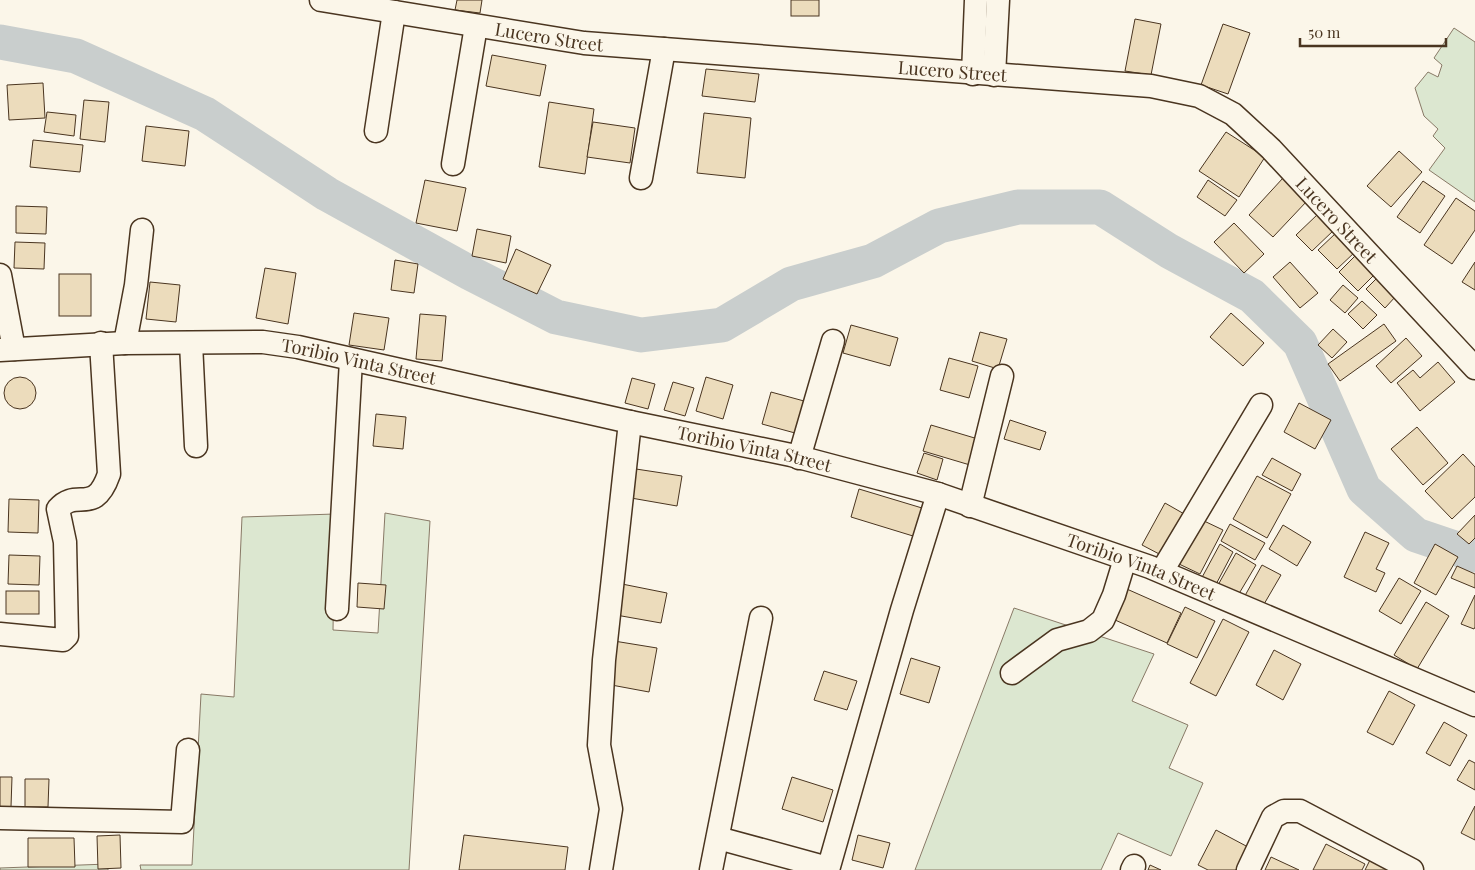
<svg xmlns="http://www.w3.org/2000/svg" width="1475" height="870" viewBox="0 0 1475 870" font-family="'Playfair Display',serif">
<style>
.green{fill:#dce7d0;stroke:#887966}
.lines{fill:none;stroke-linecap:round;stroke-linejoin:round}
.river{stroke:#c9cecd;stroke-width:35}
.building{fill:#ecdcbc;stroke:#4a3520}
.minor-casing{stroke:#4a3520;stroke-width:25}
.minor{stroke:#fbf6e9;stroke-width:22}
.labels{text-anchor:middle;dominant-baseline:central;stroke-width:4;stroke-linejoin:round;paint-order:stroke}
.street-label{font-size:18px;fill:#4a3520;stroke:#fbf6e9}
</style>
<rect width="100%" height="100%" fill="#fbf6e9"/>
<g class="green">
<path d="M1454 28 1475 42V202L1429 170 1445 148 1433 136 1438 129 1424 116 1415 88 1428 72 1438 77 1442 65 1434 58Z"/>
<path d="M385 513 430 521 409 870H141L140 865H192L201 694 234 697 242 517 335 514 333 630 378 633Z"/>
<path d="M1014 608 1154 654 1132 701 1188 725 1169 768 1203 783 1171 856 1118 833 1101 870H915Z"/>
<path d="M108 864V870H0V868Z"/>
</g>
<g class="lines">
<path class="river" d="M0 42 76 56 205 114 327 194 470 273 556 317 641 335 722 325 791 284 873 261 939 226 1018 207H1100L1169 251 1252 296 1300 343 1364 489 1416 535 1475 555"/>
</g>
<g class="building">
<path d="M457 0H482L480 13 455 10Z"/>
<rect x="791" y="0" width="28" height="16"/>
<path d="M1135 19 1161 24 1151 75 1125 71Z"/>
<path d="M1223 24 1250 33 1228 94 1201 85Z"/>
<path d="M492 55 546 65 540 96 486 86Z"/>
<path d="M706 69 759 74 755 102 702 96Z"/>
<path d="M43 83 45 118 9 120 7 85Z"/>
<path d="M84 100 109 102 105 142 80 139Z"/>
<path d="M549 102 594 109 585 174 539 167Z"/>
<path d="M47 112 76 115 74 136 44 132Z"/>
<path d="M704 113 751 118 745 178 697 173Z"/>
<path d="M593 122 635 128 630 163 587 157Z"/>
<path d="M146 126 189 131 185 166 142 161Z"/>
<path d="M1226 132 1265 157 1239 197 1199 171Z"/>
<path d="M33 140 83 145 80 172 30 167Z"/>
<path d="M1399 151 1422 172 1391 207 1367 186Z"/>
<path d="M1283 178 1307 201 1273 237 1249 215Z"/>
<path d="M425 180 466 188 457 231 416 223Z"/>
<path d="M1208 180 1237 200 1225 216 1197 197Z"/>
<path d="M1423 181 1445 196 1420 233 1397 217Z"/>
<path d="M1456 198 1475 211V230L1452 264 1424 245Z"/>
<path d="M16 206 47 207 46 234 16 233Z"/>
<path d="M1318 214 1334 230 1312 251 1296 235Z"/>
<path d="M1234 223 1264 254 1244 273 1214 242Z"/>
<path d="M477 229 511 236 506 263 472 256Z"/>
<path d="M1336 233 1355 252 1337 269 1318 250Z"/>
<path d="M15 242 45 243 44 269 14 268Z"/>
<path d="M516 249 551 265 537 294 503 279Z"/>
<path d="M1357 254 1376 273 1358 291 1339 272Z"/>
<path d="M395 260 418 264 414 293 391 290Z"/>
<path d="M1290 262 1318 293 1300 308 1273 277Z"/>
<path d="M1475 262V290L1462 282Z"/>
<path d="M265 268 296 273 288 324 256 318Z"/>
<rect x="59" y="274" width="32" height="42"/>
<path d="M1378 277 1396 296 1385 308 1366 289Z"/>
<path d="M150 282 180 285 176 322 146 319Z"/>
<path d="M1343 285 1358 298 1345 313 1330 300Z"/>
<path d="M1362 301 1377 315 1363 329 1348 314Z"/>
<path d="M354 313 389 318 384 350 349 345Z"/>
<path d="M1231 313 1264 343 1243 366 1210 337Z"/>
<path d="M420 314 446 316 442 361 416 359Z"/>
<path d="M1384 324 1396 341 1340 381 1328 364Z"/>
<path d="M851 325 898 338 890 366 843 353Z"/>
<path d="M1333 329 1347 342 1332 358 1318 345Z"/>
<path d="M980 332 1007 339 998 369 972 361Z"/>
<path d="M1406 338 1422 356 1391 383 1376 366Z"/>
<path d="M949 358 978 366 969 398 940 390Z"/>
<path d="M1438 362 1455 382 1420 411 1397 383 1413 370 1420 378Z"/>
<circle cx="20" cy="393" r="16"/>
<path d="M706 377 733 385 723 419 696 411Z"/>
<path d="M632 378 655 384 648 409 625 403Z"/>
<path d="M673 382 694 388 685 416 664 410Z"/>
<path d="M771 392 804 401 795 433 762 424Z"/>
<path d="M1299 403 1331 420 1315 449 1284 432Z"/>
<path d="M376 414 406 417 403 449 373 446Z"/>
<path d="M1010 420 1046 432 1040 450 1004 439Z"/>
<path d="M931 425 978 439 970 465 923 451Z"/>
<path d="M1417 427 1448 463 1423 485 1391 449Z"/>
<path d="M924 453 943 459 937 480 917 473Z"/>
<path d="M1463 454 1475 467V497L1452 519 1425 491Z"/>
<path d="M1272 458 1301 474 1292 491 1262 475Z"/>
<path d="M636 469 682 476 677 506 631 498Z"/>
<path d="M1257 476 1291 494 1267 538 1233 519Z"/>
<path d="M859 489 922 508 913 536 851 517Z"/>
<path d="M9 499 39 500 38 533 8 532Z"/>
<path d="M1165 503 1186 515 1163 556 1142 545Z"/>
<path d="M1475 515V538L1469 544 1457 534Z"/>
<path d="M1202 520 1223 530 1200 574 1179 564Z"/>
<path d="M1230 524 1265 543 1255 560 1221 541Z"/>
<path d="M1283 525 1311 542 1297 566 1269 549Z"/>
<path d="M1365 532 1389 543 1376 569 1385 573 1376 592 1344 577Z"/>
<path d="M1220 544 1233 552 1213 590 1199 583Z"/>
<path d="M1435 544 1458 557 1436 595 1414 583Z"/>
<path d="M1236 553 1256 565 1237 597 1218 585Z"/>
<path d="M9 555 40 556 39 585 8 584Z"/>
<path d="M1262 565 1281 575 1260 611 1242 601Z"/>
<path d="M1457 566 1475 574V588L1451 578Z"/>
<path d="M1399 578 1421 591 1401 624 1379 611Z"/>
<path d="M358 583 386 585 384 609 357 607Z"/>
<path d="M622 584 667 593 661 623 616 615Z"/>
<path d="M1120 586 1181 613 1167 643 1106 616Z"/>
<rect x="6" y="591" width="33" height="23"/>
<path d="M1475 595V627L1474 629 1461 624Z"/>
<path d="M1426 602 1449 616 1417 669 1394 655Z"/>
<path d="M1185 607 1215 621 1197 658 1167 644Z"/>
<path d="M1223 619 1249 632 1216 696 1190 683Z"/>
<path d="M614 641 657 648 649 692 606 684Z"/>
<path d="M1274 650 1301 664 1283 700 1256 685Z"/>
<path d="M911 658 940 667 929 703 900 694Z"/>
<path d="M824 671 857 681 847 710 814 700Z"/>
<path d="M1389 691 1415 705 1393 745 1367 732Z"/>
<path d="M1444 722 1467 735 1450 766 1426 753Z"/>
<path d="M1469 760 1475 763V790L1457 780Z"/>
<path d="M0 777H12L11 807H0Z"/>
<path d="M792 777 833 790 823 822 782 809Z"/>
<path d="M25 779H49L48 807H25Z"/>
<path d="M1475 806V840L1461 833Z"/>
<path d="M1216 830 1248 847 1236 870H1208L1198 865Z"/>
<path d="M120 835 121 868 98 869 97 836Z"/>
<path d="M464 835 568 847 565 870H459Z"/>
<path d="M858 835 890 843 883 868 852 860Z"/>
<path d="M28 838H74L75 867H28Z"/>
<path d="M1326 844 1365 864 1362 870H1313Z"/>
<path d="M1271 857 1299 870H1265Z"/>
<path d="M1370 860 1390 870H1365Z"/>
<path d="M1150 865 1161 870H1148Z"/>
</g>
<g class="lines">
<defs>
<g id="minor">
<path id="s1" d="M321 0 584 43 1151 86 1199 96 1233 114 1271 149 1475 368"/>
<path d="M973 74 976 0"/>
<path d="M994 75 998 0"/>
<path d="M376 131 394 12"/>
<path d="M453 164 476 26"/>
<path d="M641 178 664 49"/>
<path d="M0 275 14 349"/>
<path d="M125 343 136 285 142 230"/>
<path d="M191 343 196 446"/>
<path id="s2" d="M0 350 125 343 263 342 298 347 630 422 791 455 938 494 1150 567 1475 705"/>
<path d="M799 458 833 341"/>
<path d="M970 506 1002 376"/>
<path d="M1162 571 1261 405"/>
<path d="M337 609 351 360"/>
<path d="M0 634 63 640 67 636 65 542 58 509C77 487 94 517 109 474L101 343"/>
<path d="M1012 673 1057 640 1089 631 1103 620 1114 595 1125 559"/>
<path d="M0 818 182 822 188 750"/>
<path d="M718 838 828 868"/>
<path d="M601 870 611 809 599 745 604 660 630 422"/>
<path d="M711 870 761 618"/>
<path d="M828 870 902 610 938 494"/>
<path d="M1132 870 1134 866"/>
<path d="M1248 870 1273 817 1284 811H1300L1412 870"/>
</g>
</defs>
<use href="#minor" class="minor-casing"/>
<use href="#minor" class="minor"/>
</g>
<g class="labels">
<g class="street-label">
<text stroke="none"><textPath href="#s1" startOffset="231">Lucero Street</textPath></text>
<text stroke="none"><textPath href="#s1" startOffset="636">Lucero Street</textPath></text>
<text stroke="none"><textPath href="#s1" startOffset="1071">Lucero Street</textPath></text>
<text stroke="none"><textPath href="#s2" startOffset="361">Toribio Vinta Street</textPath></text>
<text stroke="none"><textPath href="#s2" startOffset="766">Toribio Vinta Street</textPath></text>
<text stroke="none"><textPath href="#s2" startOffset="1171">Toribio Vinta Street</textPath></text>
</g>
</g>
<path d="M1300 38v8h146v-8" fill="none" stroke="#4a3520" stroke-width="2.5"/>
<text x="1308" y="38" font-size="15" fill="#4a3520" stroke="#fbf6e9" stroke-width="4" paint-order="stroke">50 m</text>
</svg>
